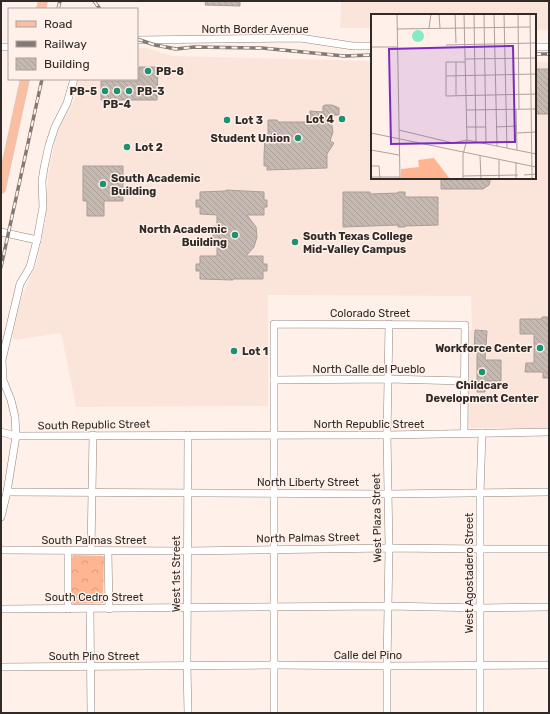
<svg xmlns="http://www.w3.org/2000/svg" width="550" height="714" viewBox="0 0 550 714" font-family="Rubik,sans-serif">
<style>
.built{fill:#fbe5da}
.park{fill:url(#park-crowns)}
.building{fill:url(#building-back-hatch);stroke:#aa9d97}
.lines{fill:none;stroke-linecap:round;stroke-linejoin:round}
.minor-casing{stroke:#92857f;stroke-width:8}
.major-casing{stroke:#d1d0d0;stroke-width:10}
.minor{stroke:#fff;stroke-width:7}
.major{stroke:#fabea1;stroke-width:9}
.rail-casing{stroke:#837a76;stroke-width:3.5}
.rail{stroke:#fff0ea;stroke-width:2;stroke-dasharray:6;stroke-linecap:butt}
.poi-dot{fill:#1e9173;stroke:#fff0ea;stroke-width:1.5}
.labels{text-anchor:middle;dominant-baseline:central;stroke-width:3;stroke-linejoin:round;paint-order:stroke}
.street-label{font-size:11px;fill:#302b28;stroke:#fff0ea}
.poi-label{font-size:11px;font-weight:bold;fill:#302b28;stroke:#fff0ea;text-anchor:start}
.inset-road{fill:none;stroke:#aca19c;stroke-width:1}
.view{fill:#7b2cbf;fill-opacity:0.15;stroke:#7b2cbf;stroke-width:2}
.inset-edge{fill:none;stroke:#302b28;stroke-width:2}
</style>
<defs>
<pattern id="park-crowns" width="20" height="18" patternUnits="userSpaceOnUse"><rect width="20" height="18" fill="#ffb591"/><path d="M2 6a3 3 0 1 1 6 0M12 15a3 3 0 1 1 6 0" fill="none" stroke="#db9c7d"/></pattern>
<pattern id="building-back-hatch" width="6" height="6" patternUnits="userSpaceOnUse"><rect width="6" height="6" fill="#c6b9b2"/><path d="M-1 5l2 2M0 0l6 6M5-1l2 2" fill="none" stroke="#aa9f99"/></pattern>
</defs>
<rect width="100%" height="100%" fill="#fff0ea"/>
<g class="built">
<path d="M341 1H549V30H535V15H372V28H340Z"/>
<path d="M137 48H147L172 56 372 61V178H535V62H549V428H470L468 427 469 331 472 329 471 296 268 295V406L76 407 61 333 15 340 13 337V335L21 299 36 265 46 218 48 175 56 137 61 124 74 100 79 79H137Z"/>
</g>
<path class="park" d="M73 555 103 556 104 557 103 603 74 604 72 603V557Z"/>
<g class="building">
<path d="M206 1H240V6L205 5Z"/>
<path d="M139 67H158L157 100H101V81H139Z"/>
<rect x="535" y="69" width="14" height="45"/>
<path d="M325 105H332L339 108V115H330L333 132 330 141 334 143 327 154V168L267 170V166H264V155L265 136H268V120H277L278 122H310V111L323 112V106Z"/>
<path d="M83 166H123V201H104V216H87V201H83Z"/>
<path d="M441 178H487L490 179V182L489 185 483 189H441Z"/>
<path d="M226 190 264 192V200H267V207H264V215H247L256 227 257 237 254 247 246 256H263V264H267V271H263V279H233V280L200 279V271H196V264H200V256H217V245H213V226H217V215L200 214V207H196V200H200V192L226 191Z"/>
<path d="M343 192H370V194L398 193V192H405V197H438V225L405 226V227H398V225L343 227Z"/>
<path d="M542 317H549V378H543V372H525L526 363H534V334H520V319H542Z"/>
<path d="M475 330 487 331 485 360H501V381H485V392H477V350H474Z"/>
</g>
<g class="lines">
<defs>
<g id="minor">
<path d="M137 40 300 38 353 46H372"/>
<path d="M1 47H9"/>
<path d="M535 47H549"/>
<path d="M1 232 37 240"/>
<path d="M274 380 388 379 464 381"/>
<path d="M1 432 16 436 387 435 549 432"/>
<path d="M7 492 388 494 549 492"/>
<path d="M1 517 7 492 16 436 15 417 11 400 3 380 2 360 20 284 30 267 37 240 43 207 42 181 44 168 49 145 55 127 67 103 74 79"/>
<path d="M1 550 187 551 389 548 481 549H549"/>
<path d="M91 550 93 435"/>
<path d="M108 551 109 609"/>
<path d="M1 609 388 606 481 608 549 607"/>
<path d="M68 609V550"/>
<path d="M90 609 91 713"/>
<path d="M1 667 273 665 387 666 549 665"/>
<path d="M188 713 187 666 188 435"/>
<path d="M274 713V324L465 325 464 433"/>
<path d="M387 713V666L389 548 387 435 389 324"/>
<path d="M480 713V493L482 433"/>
</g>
<g id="major">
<path d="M41 9 43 1"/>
<path d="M1 189 25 79"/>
</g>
</defs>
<use href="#minor" class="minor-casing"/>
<use href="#major" class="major-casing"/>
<use href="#minor" class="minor"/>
<use href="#major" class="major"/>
<defs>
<g id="rail">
<path d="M94 1 100 9"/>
<path d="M58 9 60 1"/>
<path d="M137 39 155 45 176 49 194 47 262 48 344 56 372 55"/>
<path d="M535 54H549"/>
<path d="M1 267 42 79"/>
</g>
</defs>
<use href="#rail" class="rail-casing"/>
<use href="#rail" class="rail"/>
</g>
<g class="poi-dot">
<circle cx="148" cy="71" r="4"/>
<circle cx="105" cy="91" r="4"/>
<circle cx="117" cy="91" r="4"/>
<circle cx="129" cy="91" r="4"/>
<circle cx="342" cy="119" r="4"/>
<circle cx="227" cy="120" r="4"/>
<circle cx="298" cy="138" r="4"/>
<circle cx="127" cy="147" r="4"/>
<circle cx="103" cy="184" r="4"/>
<circle cx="235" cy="235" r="4"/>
<circle cx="295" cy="242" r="4"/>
<circle cx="540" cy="348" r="4"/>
<circle cx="234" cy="351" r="4"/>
<circle cx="482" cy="372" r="4"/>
</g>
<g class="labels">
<g class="street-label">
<text x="255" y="29">North Border Avenue</text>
<text x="370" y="313">Colorado Street</text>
<text x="369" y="369">North Calle del Pueblo</text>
<text x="369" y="424">North Republic Street</text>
<text transform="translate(94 425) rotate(-1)">South Republic Street</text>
<text x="308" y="482">North Liberty Street</text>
<text transform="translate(377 518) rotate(-91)">West Plaza Street</text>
<text transform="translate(308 538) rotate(-1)">North Palmas Street</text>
<text x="94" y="540">South Palmas Street</text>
<text transform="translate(469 573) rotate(-90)">West Agostadero Street</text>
<text transform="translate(176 574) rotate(-90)">West 1st Street</text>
<text x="94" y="597">South Cedro Street</text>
<text x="368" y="655">Calle del Pino</text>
<text x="94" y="656">South Pino Street</text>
</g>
<g class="poi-label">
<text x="156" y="71">PB-8</text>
<text x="97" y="91" text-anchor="end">PB-5</text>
<text x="137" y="91">PB-3</text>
<text x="117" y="104" text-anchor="middle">PB-4</text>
<text x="334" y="119" text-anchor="end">Lot 4</text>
<text x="235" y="120">Lot 3</text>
<text x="290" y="138" text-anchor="end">Student Union</text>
<text x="135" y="147">Lot 2</text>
<text x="111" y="178">South Academic<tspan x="111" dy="13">Building</tspan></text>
<text x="227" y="229" text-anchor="end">North Academic<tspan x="227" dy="13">Building</tspan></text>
<text x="303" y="236">South Texas College<tspan x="303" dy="13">Mid-Valley Campus</tspan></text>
<text x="532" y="348" text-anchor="end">Workforce Center</text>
<text x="242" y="351">Lot 1</text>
<text x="482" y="385" text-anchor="middle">Childcare<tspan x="482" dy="13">Development Center</tspan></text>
</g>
</g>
<g transform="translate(371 14)">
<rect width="165" height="165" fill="#fff0ea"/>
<path d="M63 144 79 165H30V155L48 153 47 146Z" fill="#ffb591"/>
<path d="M41 22a6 6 0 1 1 12 0a6 6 0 1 1-12 0Z" fill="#86eac9"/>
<path class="inset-road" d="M26 0 29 165M68 0 69 14M84 0 85 29M103 0 105 128M113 0 115 130M123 0 126 132M133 0 136 134M147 0 148 95M159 0 161 165M58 14 60 0M26 15 159 13M75 31 165 29M0 33H26M94 45 165 44M85 48V81M94 48H75V82L165 80M75 62 165 60M145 95 146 136M95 96 165 95M95 113H115M125 113 146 112M28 116 82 129 96 126 165 140M0 119 165 153M146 119 165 118M0 136 28 141M109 142 110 165M128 146V165M145 148V165M0 152H8L9 165M153 161 165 160M92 162 147 161M0 163H29M92 165V140L96 126 93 0"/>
<path class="view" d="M142 32 144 128 20 130 18 35Z"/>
<rect width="165" height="165" class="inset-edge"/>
</g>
<rect width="550" height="714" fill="none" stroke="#302b28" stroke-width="4"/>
<rect x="8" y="8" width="130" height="72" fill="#fff0ea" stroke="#aca19c"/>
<rect x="16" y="21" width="20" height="6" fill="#fabea1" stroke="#aca19c"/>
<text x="44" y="28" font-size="12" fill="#302b28">Road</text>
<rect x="16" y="41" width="20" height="6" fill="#837a76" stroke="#aca19c"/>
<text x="44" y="48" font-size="12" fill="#302b28">Railway</text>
<rect x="16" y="58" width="20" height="12" fill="url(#building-back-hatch)" stroke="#aca19c"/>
<text x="44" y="68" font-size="12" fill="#302b28">Building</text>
</svg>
